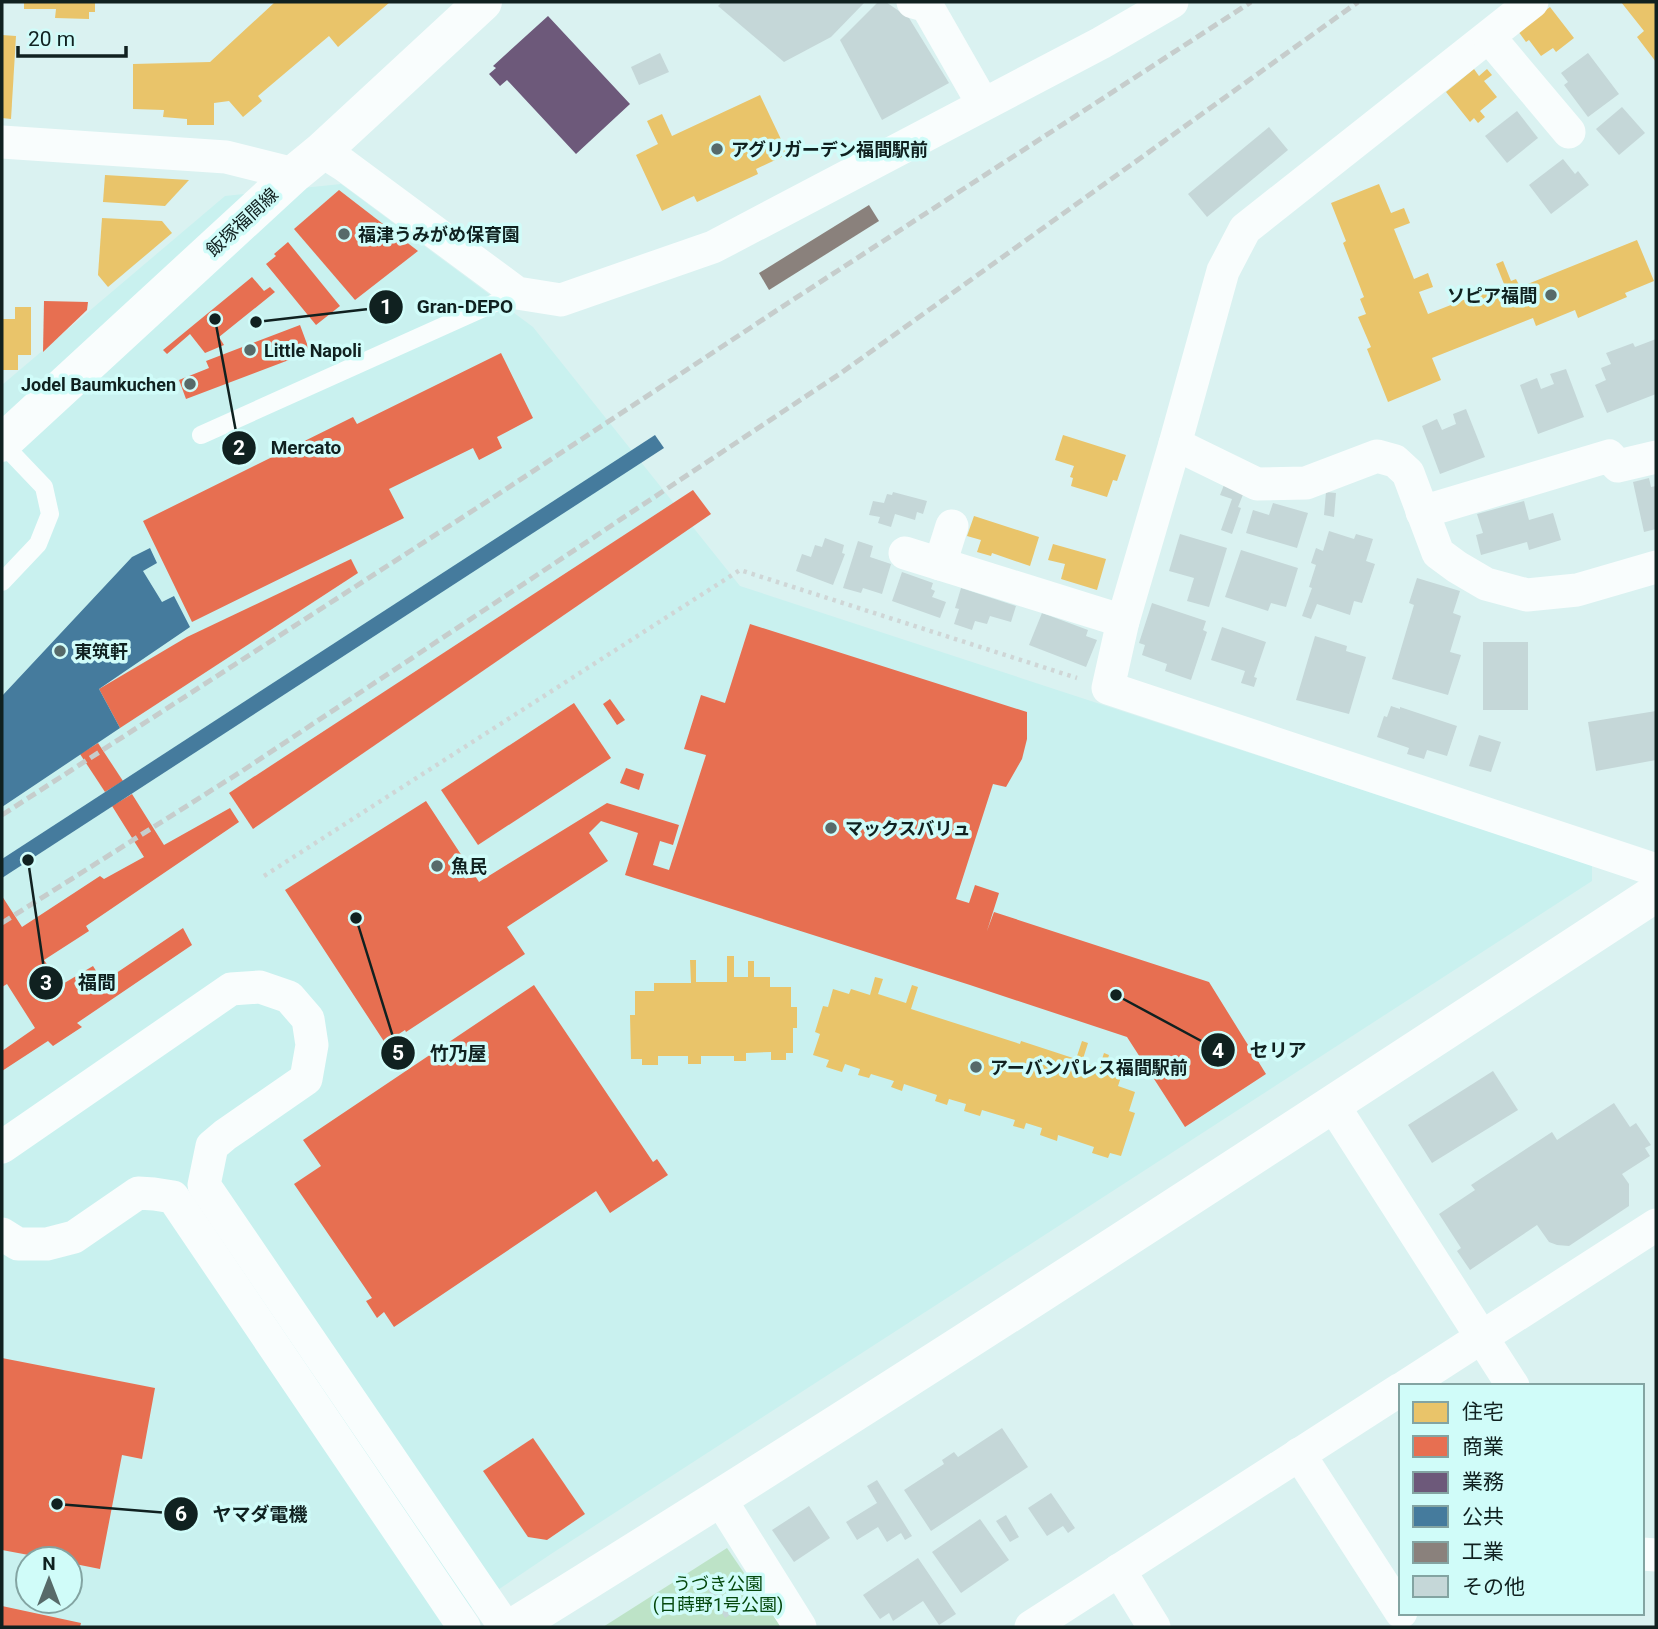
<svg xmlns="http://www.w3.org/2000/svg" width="1658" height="1629" viewBox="0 0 1658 1629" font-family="Roboto,'Noto Sans JP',sans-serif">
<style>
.built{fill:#c9f1ef;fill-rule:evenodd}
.green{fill:#bde3c7}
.homes{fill:#e9c46a}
.shops{fill:#e76f51}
.offices{fill:#6d597a}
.public{fill:#457b9d}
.industry{fill:#8a817c}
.building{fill:#c5d7d8}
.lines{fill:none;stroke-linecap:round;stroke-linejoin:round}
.path{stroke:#cfd6d6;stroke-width:4.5;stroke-dasharray:3.5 5;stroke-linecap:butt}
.service{stroke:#f9fdfd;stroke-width:18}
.minor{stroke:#f9fdfd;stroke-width:33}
.tertiary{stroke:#f9fdfd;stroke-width:38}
.primary{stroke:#f9fdfd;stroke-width:38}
.rail{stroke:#c6cdcc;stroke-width:5;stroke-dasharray:10 5;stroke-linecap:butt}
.poi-dot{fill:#576a69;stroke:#d0fcf9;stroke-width:2.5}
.labels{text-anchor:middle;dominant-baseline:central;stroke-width:7;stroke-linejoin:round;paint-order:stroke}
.poi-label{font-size:18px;font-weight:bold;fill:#102120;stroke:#d0fcf9;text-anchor:start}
.street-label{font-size:18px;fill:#102120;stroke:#d0fcf9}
.park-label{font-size:18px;fill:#04480d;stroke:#d0fcf9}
.leader{fill:none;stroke:#102120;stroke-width:2.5}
.callout-dot{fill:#102120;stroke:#d0fcf9;stroke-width:2.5}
.mark-label{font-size:21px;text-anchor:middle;font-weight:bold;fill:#fff}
.callout-label{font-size:19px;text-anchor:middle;font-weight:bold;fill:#102120;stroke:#d0fcf9;stroke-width:7;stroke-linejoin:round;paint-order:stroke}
</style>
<rect width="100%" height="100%" fill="#daf2f1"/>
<path class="built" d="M341 184 533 327 740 586 1592 865V881L551 1554 443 1627H2V385L225 196ZM28 1559H70V1601H28Z"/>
<path class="green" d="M727 1548 781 1627H603Z"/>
<g class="homes">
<path d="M24 2H95V12H89V19L55 18 56 9H24Z"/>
<path d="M275 2H390L338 47 329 36 258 96 262 101 243 117 229 101 214 103V125H187V119L163 117 164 110 133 109V64L210 62Z"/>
<path d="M1621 2H1656V62L1637 37 1644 31Z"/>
<path d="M1550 7 1574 38 1556 52 1553 48 1541 56 1529 40 1526 42 1518 31Z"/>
<path d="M2 35 16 36 11 119 2 118Z"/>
<path d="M1474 69 1479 76 1487 69 1492 75 1484 81 1497 97 1480 111 1485 117 1478 123 1474 118 1470 122 1446 92Z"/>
<path d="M760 95 788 154 756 169 758 174 697 202 694 196 662 211 636 155 658 144 647 121 662 114 672 136Z"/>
<path d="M105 175 189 180 165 206 103 202Z"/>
<path d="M1379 184 1391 213 1404 208 1410 223 1394 229 1414 279 1428 273 1433 287 1419 292 1428 314 1504 284 1496 264 1503 261 1511 281 1516 279 1520 287 1637 240 1654 281 1625 293 1627 297 1578 318 1575 310 1536 326 1533 318 1432 358 1441 380 1388 402 1367 349 1371 347 1358 317 1366 314 1360 299 1364 297 1343 243 1346 241 1331 203Z"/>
<path d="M102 218 162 221 172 233 108 287 98 275Z"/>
<path d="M15 307H31V355H18V370H2V319H15Z"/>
<path d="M1063 435 1126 455 1117 481 1113 480 1107 497 1071 486 1073 478 1070 477 1074 466 1055 460Z"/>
<path d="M974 516 1039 537 1030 566 992 553 991 556 977 552 981 540 967 536Z"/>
<path d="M1053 544 1106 559 1097 590 1061 579 1065 564 1048 560Z"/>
<path d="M727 956H734V977H748V961H754V977H770V987H791V1007H797V1028H793V1053H786V1060H771V1052L746 1053V1061H734V1056H701V1064H688V1056H658V1065H642V1059H631L630 1015H635V991H654V983H691L690 960H696V982H727Z"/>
<path d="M875 977 883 979 878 994 906 1003 912 985 918 987 911 1009 1020 1044 1021 1041 1076 1059 1082 1041 1088 1043 1082 1062 1099 1068 1104 1053 1109 1055 1104 1072 1121 1077 1118 1086 1135 1092 1129 1111 1135 1113 1121 1156 1110 1153 1108 1158 1092 1153 1094 1147 1058 1135 1057 1141 1040 1135 1042 1128 1026 1123 1024 1129 1013 1126 1015 1120 982 1110 980 1116 964 1111 966 1104 949 1099 947 1105 935 1101 937 1095 904 1084 902 1091 891 1087 894 1081 871 1074 869 1078 858 1075 860 1069 845 1064 842 1072 826 1067 829 1060 813 1055 820 1034 815 1032 823 1006 828 1007 833 989 849 994 851 989 870 995Z"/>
</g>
<g class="shops">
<path d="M339 190 418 251 355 300 294 229Z"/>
<path d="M288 242 340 306 316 325 266 264 276 256 274 254Z"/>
<path d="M252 277 264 291 270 287 275 292 219 337 224 345 205 353 190 334 167 354 163 350Z"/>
<path d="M44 301 88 302 87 310 43 352Z"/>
<path d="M300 325 310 352 186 399 179 380 209 368 206 361Z"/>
<path d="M501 353 533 418 497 437 502 448 479 460 473 448 389 489 404 518 192 622 143 521 353 417 357 424Z"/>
<path d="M693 490 711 514 253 829 229 793Z"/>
<path d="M351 559 358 573 120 728 99 689 187 637Z"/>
<path d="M750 624 1027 712V739L1022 759 1006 787 993 784 956 899 969 903 975 885 999 893 987 931 994 912 1209 982 1266 1074 1185 1127 1127 1037 970 985 625 875 638 833 601 821 589 833 608 861 507 927 525 954 406 1032 405 1030 385 1043 285 890 426 801 479 882 607 803 679 825 673 845 660 841 653 865 669 870 706 755 684 749 701 695 725 703Z"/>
<path d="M610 699 625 720 617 725 603 704Z"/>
<path d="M574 703 611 758 478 845 441 790Z"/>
<path d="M98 743 123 781 105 792 80 754Z"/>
<path d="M626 768 644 774 639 790 620 783Z"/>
<path d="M132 794 164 845 230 808 239 822 86 926 89 931 44 960 61 985 93 966 103 982 183 928 192 945 77 1023 82 1027 53 1046 48 1041 2 1071V1051L35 1028 7 984 2 987V896L22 927 100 876 104 879 144 857 112 806Z"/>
<path d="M534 985 653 1162 657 1159 668 1175 610 1213 596 1191 394 1327 384 1312 377 1318 366 1301 372 1298 294 1184 321 1166 303 1140Z"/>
<path d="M2 1358 155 1388 142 1459 122 1455 100 1569 70 1563V1559H50L2 1550Z"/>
<path d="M533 1438 585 1514 547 1540 528 1537 483 1471Z"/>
<path d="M2 1606 81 1623 80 1627H2Z"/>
</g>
<path class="offices" d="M548 16 630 104 576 154 507 80 500 86 489 74 496 68 493 66Z"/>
<g class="public">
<path d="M655 435 664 448 2 878V859Z"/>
<path d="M150 548 157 563 143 571 162 602 174 596 190 627 99 689 120 728 2 807V696L132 557Z"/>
</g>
<path class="industry" d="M869 205 879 221 769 290 759 273Z"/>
<g class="building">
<path d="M722 2H865L831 37 784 62 718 6Z"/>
<path d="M878 2H886L909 18 949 83 882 120 840 40Z"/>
<path d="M660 53 669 72 639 85 631 67Z"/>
<path d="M1588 53 1619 94 1588 117 1564 85 1568 82 1561 73Z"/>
<path d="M1622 107 1645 133 1619 155 1596 129Z"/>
<path d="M1517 111 1538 138 1507 163 1485 136Z"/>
<path d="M1269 127 1288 150 1207 217 1188 194Z"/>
<path d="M1563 159 1575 174 1578 171 1589 185 1551 214 1529 185Z"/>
<path d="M1656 339V394L1607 413 1595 385 1606 380 1601 368 1611 364 1606 353 1633 343 1635 347Z"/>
<path d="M1566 369 1584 417 1538 434 1520 385 1537 378 1541 389 1554 384 1550 374Z"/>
<path d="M1466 409 1485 457 1440 474 1422 426 1437 419 1442 430 1456 424 1453 414Z"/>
<path d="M1649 478 1651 487 1656 486V529L1644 532 1633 482Z"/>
<path d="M1224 485 1244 492 1238 507 1241 508 1232 534 1221 530 1232 499 1220 495Z"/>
<path d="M893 492 927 501 923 514 917 512 915 520 895 514 891 527 878 523 880 517 869 515 873 501 884 503 887 494 892 495Z"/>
<path d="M1326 492 1336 493 1334 517 1324 515Z"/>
<path d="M1524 501 1529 520 1553 513 1561 540 1529 550 1527 542 1481 555 1476 535 1483 533 1477 514Z"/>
<path d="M1273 503 1308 513 1297 548 1246 533 1253 510 1269 515Z"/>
<path d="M1329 531 1354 539 1356 534 1373 539 1366 561 1375 564 1362 603 1354 601 1350 615 1317 604 1311 619 1302 616 1312 588 1309 587 1316 565 1311 563 1316 548 1323 551Z"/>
<path d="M1180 534 1227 548 1209 607 1187 601 1194 578 1169 571Z"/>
<path d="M825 538 844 545 842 553 845 554 833 585 796 571 802 554 811 557 815 545 822 547Z"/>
<path d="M858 541 873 546 870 557 891 564 882 594 863 588 861 593 843 588Z"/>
<path d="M1241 550 1298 568 1286 607 1271 603 1268 611 1225 597Z"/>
<path d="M902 572 933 583 931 589 935 591 932 597 946 602 940 618 892 601Z"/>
<path d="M1417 578 1460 591 1453 613 1461 616 1450 652 1461 655 1448 695 1392 679 1414 605 1409 603Z"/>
<path d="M961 588 1016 606 1011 622 990 616 987 624 975 621 972 630 954 624 959 609 955 608Z"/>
<path d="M1152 603 1206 621 1203 630 1207 632 1191 680 1165 671 1167 664 1142 655 1145 645 1139 643Z"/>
<path d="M1042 613 1088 630 1086 636 1097 640 1086 667 1029 645Z"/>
<path d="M1222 627 1266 642 1254 677 1257 678 1254 687 1241 683 1245 671 1211 660Z"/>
<path d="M1315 636 1347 646 1346 651 1366 657 1349 714 1296 700Z"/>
<rect x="1483" y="642" width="45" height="68"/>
<path d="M1391 706 1400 709V707L1457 726 1447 756 1427 750 1424 759 1407 754 1409 748 1377 737 1384 716 1387 717Z"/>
<path d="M1656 711V760L1596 771 1588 722Z"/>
<path d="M1479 735 1501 742 1491 772 1469 766Z"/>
<path d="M1493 1071 1518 1110 1432 1163 1408 1125Z"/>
<path d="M1614 1103 1630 1127 1636 1123 1651 1145 1645 1148 1650 1156 1622 1174 1629 1184V1206L1569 1246 1557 1245 1549 1242 1537 1225 1470 1270 1457 1251 1461 1248 1439 1214 1475 1190 1471 1185 1552 1132 1557 1140Z"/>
<path d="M1002 1428 1028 1467 931 1531 904 1490 944 1464 942 1460 954 1452 958 1457Z"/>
<path d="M877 1480 912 1536 905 1540 901 1533 887 1542 878 1527 857 1540 846 1522 877 1503 867 1486Z"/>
<path d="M1051 1493 1075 1528 1068 1533 1063 1526 1047 1536 1028 1508Z"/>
<path d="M809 1506 830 1538 794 1562 772 1530Z"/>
<path d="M1006 1515 1019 1537 1010 1542 996 1521Z"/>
<path d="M980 1519 1009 1560 961 1593 932 1552Z"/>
<path d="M918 1558 956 1614 939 1625 923 1601 893 1621 889 1613 880 1619 863 1595Z"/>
<path d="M716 1585 733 1613 725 1618 708 1590Z"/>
</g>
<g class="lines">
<path class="path" d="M264 876 740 570 1077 678"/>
<g class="service">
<path d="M201 435 517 293"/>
<path d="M2 582 38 544 50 514 44 487 2 443"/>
</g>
<g class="minor">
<path d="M913 2 927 6 983 104"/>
<path d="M1532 2 1245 229 1223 271 1175 444 1123 621 1108 688 1656 870"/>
<path d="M1489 37 1569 132"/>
<path d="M2 142 226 157 294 174"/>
<path d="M322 151 344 165 517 293 561 300 713 247 1101 43 1172 2"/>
<path d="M1175 444 1257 484 1306 483 1377 456 1395 461 1408 473 1438 553 1457 567 1486 584 1527 595 1577 590 1656 567"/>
<path d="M1422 512 1609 456 1618 466 1656 457"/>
<path d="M905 553 1123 621"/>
<path d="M940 564 952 526"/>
<path d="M1333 1105 1513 1386"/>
<path d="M2 1147 231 989 260 987 289 997 308 1019 312 1045 306 1079 225 1135 212 1146 204 1185 505 1627"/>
<path d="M2 1234 18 1244H47L74 1237 138 1193 154 1194 173 1197 464 1627"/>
<path d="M1406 1386 1656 1225"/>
<path d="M1299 1454 1401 1612"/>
<path d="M720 1499 800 1627"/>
<path d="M1642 1554 1656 1555"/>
<path d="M1119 1570 1154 1627"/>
<path d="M1031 1627 1401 1389"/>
</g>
<path class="tertiary" d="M513 1627C898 1389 1277 1141 1656 893"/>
<path class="primary" d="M2 443 294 174 322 151 483 2"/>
<g class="rail">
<path d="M2 815 497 495 788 303 1251 2"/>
<path d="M2 923 242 771 841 373 1358 2"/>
</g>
</g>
<g class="poi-dot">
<circle cx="717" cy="149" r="7"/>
<circle cx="344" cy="234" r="7"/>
<circle cx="1551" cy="295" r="7"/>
<circle cx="250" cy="350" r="7"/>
<circle cx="190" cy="384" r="7"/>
<circle cx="60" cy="651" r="7"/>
<circle cx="831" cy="828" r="7"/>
<circle cx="437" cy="866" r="7"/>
<circle cx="976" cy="1067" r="7"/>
</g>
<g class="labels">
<g class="poi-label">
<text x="731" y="149">アグリガーデン福間駅前</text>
<text x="358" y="234">福津うみがめ保育園</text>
<text x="1537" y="295" text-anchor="end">ソピア福間</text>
<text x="264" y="350">Little Napoli</text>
<text x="176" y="384" text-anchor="end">Jodel Baumkuchen</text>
<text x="74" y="651">東筑軒</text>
<text x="845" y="828">マックスバリュ</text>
<text x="451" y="866">魚民</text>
<text x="990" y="1067">アーバンパレス福間駅前</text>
</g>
<g class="street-label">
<text transform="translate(242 222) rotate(-43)">飯塚福間線</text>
</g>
<g class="park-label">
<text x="718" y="1583">うづき公園<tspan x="718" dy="21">(日蒔野1号公園)</tspan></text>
</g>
</g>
<path class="leader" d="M256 322L386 307M215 319L239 448M28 860L46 983M1116 995L1218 1050M356 918L398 1053M57 1504L181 1514"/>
<g class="callout-dot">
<circle cx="256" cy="322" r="7"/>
<circle cx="215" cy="319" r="7"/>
<circle cx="28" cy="860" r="7"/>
<circle cx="1116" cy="995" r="7"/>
<circle cx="356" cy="918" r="7"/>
<circle cx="57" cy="1504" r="7"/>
<circle cx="386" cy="307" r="18"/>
<circle cx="239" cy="448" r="18"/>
<circle cx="46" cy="983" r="18"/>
<circle cx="1218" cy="1050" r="18"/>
<circle cx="398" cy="1053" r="18"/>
<circle cx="181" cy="1514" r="18"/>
</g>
<g class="mark-label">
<text x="386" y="314">1</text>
<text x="239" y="455">2</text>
<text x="46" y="990">3</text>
<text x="1218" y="1058">4</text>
<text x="398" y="1060">5</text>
<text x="181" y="1521">6</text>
</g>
<g class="callout-label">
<text x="465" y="313">Gran-DEPO</text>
<text x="306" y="454">Mercato</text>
<text x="97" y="989">福間</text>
<text x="1278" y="1057">セリア</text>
<text x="458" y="1060">竹乃屋</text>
<text x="260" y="1521">ヤマダ電機</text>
</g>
<rect width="1658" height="1629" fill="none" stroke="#102120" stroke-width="7"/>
<rect x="1399" y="1384" width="245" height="231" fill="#d0fcf9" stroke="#83a4a2" stroke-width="2"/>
<rect x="1413" y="1402" width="35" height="21" fill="#e9c46a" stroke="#83a4a2" stroke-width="2"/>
<text x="1462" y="1419" font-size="21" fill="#102120">住宅</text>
<rect x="1413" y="1436" width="35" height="21" fill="#e76f51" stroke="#83a4a2" stroke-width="2"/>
<text x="1462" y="1454" font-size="21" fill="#102120">商業</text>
<rect x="1413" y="1472" width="35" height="21" fill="#6d597a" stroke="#83a4a2" stroke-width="2"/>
<text x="1462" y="1489" font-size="21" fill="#102120">業務</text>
<rect x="1413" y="1506" width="35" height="21" fill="#457b9d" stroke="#83a4a2" stroke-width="2"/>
<text x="1462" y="1524" font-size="21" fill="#102120">公共</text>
<rect x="1413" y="1542" width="35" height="21" fill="#8a817c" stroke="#83a4a2" stroke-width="2"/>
<text x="1462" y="1559" font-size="21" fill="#102120">工業</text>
<rect x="1413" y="1576" width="35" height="21" fill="#c5d7d8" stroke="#83a4a2" stroke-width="2"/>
<text x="1462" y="1594" font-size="21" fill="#102120">その他</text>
<g transform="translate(49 1580)"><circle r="33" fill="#d0fcf9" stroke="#83a4a2" stroke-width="2"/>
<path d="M0-5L12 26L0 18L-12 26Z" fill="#576a69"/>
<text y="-10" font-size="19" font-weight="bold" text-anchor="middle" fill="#102120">N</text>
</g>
<path d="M18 46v10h108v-10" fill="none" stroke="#102120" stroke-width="3.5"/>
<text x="28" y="46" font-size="21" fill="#102120" stroke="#d0fcf9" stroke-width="5" paint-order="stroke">20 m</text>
</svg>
